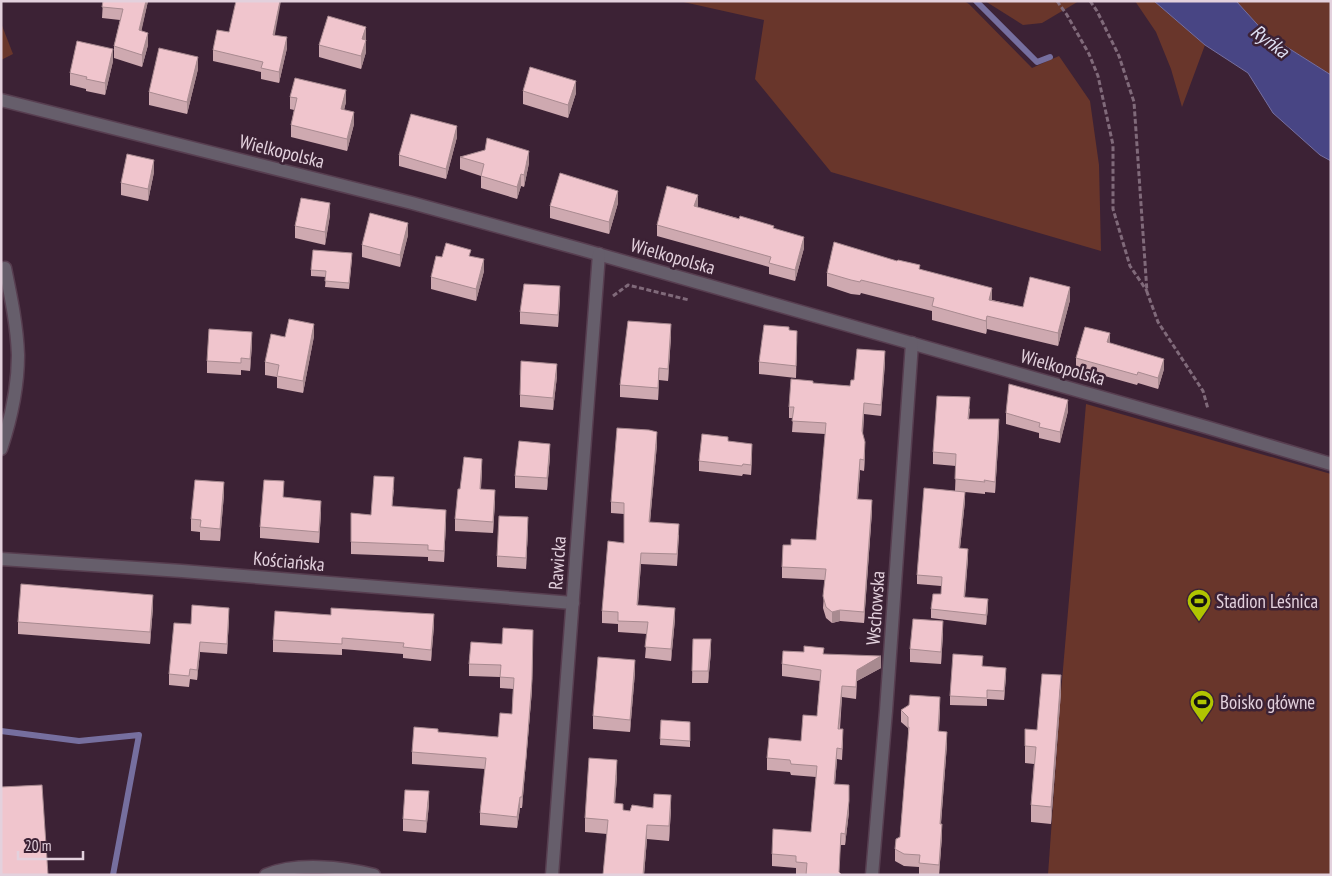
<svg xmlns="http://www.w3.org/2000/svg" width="1332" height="876" viewBox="0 0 1332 876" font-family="'PT Sans Narrow',sans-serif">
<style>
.green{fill:#69362b}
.water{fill:#484584;stroke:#766f9f}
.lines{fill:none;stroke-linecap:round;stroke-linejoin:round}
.stream{stroke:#766f9f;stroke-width:6}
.minor-casing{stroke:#573e50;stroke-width:15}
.path{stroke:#806a7a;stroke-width:3;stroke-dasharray:5 2.5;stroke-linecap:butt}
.minor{stroke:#665e6b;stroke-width:12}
.wall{fill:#cea9b0}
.shaded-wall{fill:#a88a90}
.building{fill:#f0c5cd;stroke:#a88a90}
.labels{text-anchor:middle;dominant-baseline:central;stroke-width:5;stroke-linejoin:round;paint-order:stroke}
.street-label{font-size:19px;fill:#e3d1dd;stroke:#3c2235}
.poi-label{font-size:19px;fill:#e3d1dd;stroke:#3c2235;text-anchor:start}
.water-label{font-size:20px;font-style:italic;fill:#dedff2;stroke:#3c2235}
</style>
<rect width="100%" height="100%" fill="#3c2235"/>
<g class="green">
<path d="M679 1H964L969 4 1032 68 1059 56 1090 101 1099 165 1101 251 831 172 755 79 764 20Z"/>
<path d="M985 1H1079L1042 23 1023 25Z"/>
<path d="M1135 1H1154L1205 45 1182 107 1171 69 1156 32Z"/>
<path d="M1236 1H1331V75L1266 34Z"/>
<path d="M1 23 13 54 1 60Z"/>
<path d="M1086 404 1331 474V875H1048L1061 692Z"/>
</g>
<path class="water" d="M1154 1H1236L1266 34 1331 75V161L1320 155 1273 113 1248 73 1205 45Z"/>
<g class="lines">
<g class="stream">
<path d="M976 1 1037 62 1050 57"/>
<path d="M1 731 79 741 139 735 113 875"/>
</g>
<defs>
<g id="minor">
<path d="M1 100 412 203 580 249 1206 427 1331 464"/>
<path d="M1 449C11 419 18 388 18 355 17 326 11 297 5 268"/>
<path d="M1 559 182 571 573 603"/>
<path d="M266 875C296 862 343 867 374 875"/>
<path d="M552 875 599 254"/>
<path d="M872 875 886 711 912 343"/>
</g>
</defs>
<use href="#minor" class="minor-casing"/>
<g class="path">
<path d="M1057 1 1067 15 1089 54 1098 76 1113 145V209L1130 266 1147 291"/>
<path d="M1090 1 1097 11 1119 56 1134 102 1147 292 1158 322 1203 391 1208 409"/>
<path d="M613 296 628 285 689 300"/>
</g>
<use href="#minor" class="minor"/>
</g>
<g class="wall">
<path d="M103 1H148L141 31 148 45 142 67 114 58V46L120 20 102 18Z"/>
<path d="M229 32 275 35 287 48 279 83 261 79V72L213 61V50Z"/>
<path d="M366 39V52L361 69 319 57V45Z"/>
<path d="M113 61 105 95 86 91V89L70 85V73Z"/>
<path d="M198 69 187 114 149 105V92Z"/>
<path d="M523 91 576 93 568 118 523 104Z"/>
<path d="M290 97 346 102 344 110 354 124 347 151 291 137V125L294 110 290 109Z"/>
<path d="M457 137 446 179 399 166V155Z"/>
<path d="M460 157 529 163 524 187 521 186 517 199 481 188V176L460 169Z"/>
<path d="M154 172 148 201 121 195V183Z"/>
<path d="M618 203 609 234 550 218V206Z"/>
<path d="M698 206 697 207 774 228 804 248 795 281 769 274V267L657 236V225Z"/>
<path d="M330 215 325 245 295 238V226Z"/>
<path d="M408 235 400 267 362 257V245Z"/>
<path d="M471 256 484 271 476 301 431 289V277L442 257Z"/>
<path d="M352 259 349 289 325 287 326 277 311 276V270Z"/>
<path d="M897 261 920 269 992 300 1023 307 1070 300 1058 346 987 329 986 334 932 320V311L861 293 860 295 851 294 827 286V273Z"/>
<path d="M560 298 558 327 520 324V312Z"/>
<path d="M789 330 797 342 796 378 759 374V362Z"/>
<path d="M314 336 303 393 277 388V377L265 375V362L285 337Z"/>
<path d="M671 336 668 381 659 380 658 400 620 397V385Z"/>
<path d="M1110 343 1164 369 1158 389 1138 383 1137 385 1076 368V358Z"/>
<path d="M252 344 250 371 241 370V375L207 373V361Z"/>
<path d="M885 362 881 416 864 414 863 434 865 454 864 471 860 470 858 499 872 511 864 623 840 621 832 623 826 618 823 608 825 580 782 578V567L791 545 816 540 825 434 792 432 793 418H789V407L813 383 850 386 854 380Z"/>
<path d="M557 376 553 410 520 407V395Z"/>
<path d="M970 408 969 419 999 431 995 493 985 492V494L965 492V501L960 548 968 558 965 597 988 608 986 625 931 618V609L941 594V586L917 584V575L955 491 956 466 933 464V452Z"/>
<path d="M1068 411 1060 443 1039 438V433L1006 424V413Z"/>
<path d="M657 444 650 522 679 535 677 566 641 564 638 605 675 619 671 661 645 658 647 634 618 632V624L602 623V611L624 543V514L611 513V502Z"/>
<path d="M752 454 751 475 743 474 742 476 699 471V461Z"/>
<path d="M550 456 547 490 515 488V476Z"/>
<path d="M482 470 481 489 495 501 493 533 455 531V519L460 489Z"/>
<path d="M394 489 392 506 446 522 444 562 428 561V557L351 554V513L371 515Z"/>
<path d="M224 494 220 541 200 540V532L191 531V519Z"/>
<path d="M284 497 321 512 319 543 260 538V527Z"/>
<path d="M528 528 526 569 497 567V556Z"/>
<path d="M153 607 150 644 18 634V622Z"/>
<path d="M229 618 227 654 200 652 197 680 190 679 189 687 169 685V674L191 624Z"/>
<path d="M434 625 431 661 403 658V654L342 649V655L273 652V640Z"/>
<path d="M943 633 941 664 910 662V649Z"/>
<path d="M693 639 711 651 708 683H692Z"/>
<path d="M471 642 532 690 522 808H520L517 828 480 825V813L485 769 412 764V752L438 732 498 737 512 714 513 689 500 688V677L469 676V664Z"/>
<path d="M824 654 881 668 857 681 856 699 842 697 840 729 843 741 842 760 837 759 835 784 849 812 845 845H841L806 874H796V868L772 866V854L811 832 816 777 791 775 790 772 767 770V758L801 741 817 716 820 681 782 676V664Z"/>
<path d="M982 666 1006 676 1004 700 987 699V706L950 705V696Z"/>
<path d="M635 672 630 732 593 729V716Z"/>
<path d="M1061 692 1051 824 1031 822V805L1034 764 1025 763V746L1037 730Z"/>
<path d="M940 709 939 731 947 744 941 824 942 836 939 875H919V867L904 866 895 861V849L900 837 908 739V728L901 722V710Z"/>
<path d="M661 720 690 722V747L660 745Z"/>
<path d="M617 775 615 803 623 810 630 811 671 809 669 841 647 839 644 875H603L607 834 585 832V818Z"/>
<path d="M429 804 426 833 403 831V819Z"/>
</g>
<g class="shaded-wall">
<path d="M146 1H148L139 42V30Z"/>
<path d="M280 1H281L273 45V35Z"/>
<path d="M366 27V39L362 51V39Z"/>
<path d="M148 33V45L142 67V55Z"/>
<path d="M287 37V48L279 83V72Z"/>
<path d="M366 40V52L361 69V56Z"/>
<path d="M113 49V61L105 95V83Z"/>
<path d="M198 57V69L187 114V102Z"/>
<path d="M576 81V93L568 118V105Z"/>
<path d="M346 90V102L341 121V109Z"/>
<path d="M354 112V124L347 151V139Z"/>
<path d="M457 126V137L446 179V169Z"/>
<path d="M529 151V163L524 187V175Z"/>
<path d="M154 160V172L148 201V189Z"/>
<path d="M521 174V186L517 199V187Z"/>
<path d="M618 191V203L609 234V222Z"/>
<path d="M698 195V206L694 218V206Z"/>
<path d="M330 203V215L325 245V232Z"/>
<path d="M408 223V235L400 267V255Z"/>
<path d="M804 237V248L795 281V270Z"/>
<path d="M484 259V271L476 301V289Z"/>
<path d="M560 286V298L558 327V315Z"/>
<path d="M1070 287V300L1058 346V333Z"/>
<path d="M992 288V301L989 300Z"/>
<path d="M987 316V329L986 334V321Z"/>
<path d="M314 324V336L303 393V381Z"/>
<path d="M671 324V336L668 381V369Z"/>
<path d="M252 332V344L250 371V359Z"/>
<path d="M1110 333V343L1107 342Z"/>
<path d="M885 351V362L881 416V405Z"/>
<path d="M1164 359V369L1158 389V378Z"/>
<path d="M557 364V376L553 410V398Z"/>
<path d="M659 368V380L658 400V388Z"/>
<path d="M1068 400V411L1060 443V432Z"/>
<path d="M864 403V414L862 443V431Z"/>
<path d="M999 419V431L995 493V482Z"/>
<path d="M657 432V444L649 533V522Z"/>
<path d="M865 442V454L864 471V460Z"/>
<path d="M550 444V456L547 490V478Z"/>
<path d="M752 444V454L751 475V465Z"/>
<path d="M482 459V470L480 500V489Z"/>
<path d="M860 459V470L857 510V499Z"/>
<path d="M224 482V494L220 541V529Z"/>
<path d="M495 490V501L493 533V522Z"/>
<path d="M965 492V501L959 557V548Z"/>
<path d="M872 500V511L864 623V612Z"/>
<path d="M321 501V512L319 543V532Z"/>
<path d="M446 510V522L444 562V551Z"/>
<path d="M528 517V528L526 569V558Z"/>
<path d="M968 549V558L964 606V597Z"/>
<path d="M641 553V564L637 616V605Z"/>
<path d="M153 595V607L150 644V632Z"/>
<path d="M988 599V608L986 625V615Z"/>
<path d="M229 608V618L227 654V644Z"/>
<path d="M675 608V619L671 661V649Z"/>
<path d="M840 610V621L832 623V612Z"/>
<path d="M434 614V625L431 661V650Z"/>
<path d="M943 621V633L941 664V652Z"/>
<path d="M711 639V651L708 683V671Z"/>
<path d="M533 641 532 690 522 808V797Z"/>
<path d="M200 642V652L197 680V670Z"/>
<path d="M881 656V668L857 681 856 699 857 670Z"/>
<path d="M635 660V672L630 732V720Z"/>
<path d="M1006 668V676L1004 700V691Z"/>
<path d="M1061 675V692L1051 824V807Z"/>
<path d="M842 686V697L838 740V729Z"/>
<path d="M940 697V709L938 743V731Z"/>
<path d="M947 732V744L940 835V824Z"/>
<path d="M837 748V759L834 795V784Z"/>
<path d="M617 760V775L614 818V803Z"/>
<path d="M849 785V812L845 845V834Z"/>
<path d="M429 791V804L426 833V821Z"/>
<path d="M671 795V809L669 841V826Z"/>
<path d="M520 797V808L517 828V817Z"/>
<path d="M942 824V836L939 875V865Z"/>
<path d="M647 825V839L644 875H643Z"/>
</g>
<g class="building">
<path d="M103 1H146L139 30 148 33 142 55 114 46 123 9 102 7Z"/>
<path d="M236 1H280L273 35 287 37 279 72 261 68 263 62 213 50 217 30 229 32Z"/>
<path d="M328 16 366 27 362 39 366 40 361 56 319 45Z"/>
<path d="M77 41 113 49 105 83 86 79 87 77 70 73Z"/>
<path d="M159 48 198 57 187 102 149 92Z"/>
<path d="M530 67 576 81 568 105 523 91Z"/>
<path d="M295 78 346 90 341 109 354 112 347 139 291 125 297 98 290 97Z"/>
<path d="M411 114 457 126 446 169 399 155Z"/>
<path d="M487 138 529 151 524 175 521 174 517 187 481 176 484 164 460 157 485 150Z"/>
<path d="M127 154 154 160 148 189 121 183Z"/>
<path d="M560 173 618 191 609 222 550 206Z"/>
<path d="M667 186 698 195 694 206 739 219 740 216 774 226 773 228 804 237 795 270 769 263 771 257 657 225Z"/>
<path d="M301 198 330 203 325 232 295 226Z"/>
<path d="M370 213 408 223 400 255 362 245Z"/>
<path d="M834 242 897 261 898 260 920 265 919 269 992 288 989 300 1023 307 1030 277 1070 287 1058 333 987 316 986 321 932 306 934 298 861 280 860 282 851 280 827 273Z"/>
<path d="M446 243 471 250 469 256 484 259 476 289 431 277 436 256 442 257Z"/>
<path d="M313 250 352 253 349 283 325 281 326 271 311 270Z"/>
<path d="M524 284 560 286 558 315 520 312Z"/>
<path d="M289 319 314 324 303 381 277 376 279 365 265 362 271 334 285 337Z"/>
<path d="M628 321 671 324 668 369 659 368 658 388 620 385Z"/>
<path d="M764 325 789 327V330L797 331 796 366 759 362Z"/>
<path d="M1085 327 1110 333 1107 342 1164 359 1158 378 1138 372 1137 375 1076 358Z"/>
<path d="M209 329 252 332 250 359 241 358V363L207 361Z"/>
<path d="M857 349 885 351 881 405 864 403 862 431 865 442 864 460 860 459 857 499 872 500 864 612 840 610 832 612 826 607 823 596 826 569 782 567 783 545H791V539L816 540 826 423 792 421 794 407H789L791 379 813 381V383L850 386 851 380H854Z"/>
<path d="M521 361 557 364 553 398 520 395Z"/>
<path d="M1009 384 1068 400 1060 432 1039 427 1040 423 1006 413Z"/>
<path d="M937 396 970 397 968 419H999L995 482 984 480 985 482 955 479 956 454 933 452Z"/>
<path d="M617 428 649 430 657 432 649 522 679 524 677 554 641 553 637 605 675 608 671 649 645 647 648 622 618 621V612L602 611 608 541 624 543V503L611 502Z"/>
<path d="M702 434 728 437V441L752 444 751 465 743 464 742 466 699 461Z"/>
<path d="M519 441 550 444 547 478 515 476Z"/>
<path d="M464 457 482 459 480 489 495 490 493 522 455 519 458 489H460Z"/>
<path d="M374 476 394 477 392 506 446 510 444 551 428 550V545L351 542V513L371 515Z"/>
<path d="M195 480 224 482 220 529 200 527 201 520 191 519Z"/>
<path d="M264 480 284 481 283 497 321 501 319 532 260 527Z"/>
<path d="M924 488 965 492 959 548 968 549 964 597 988 599 986 615 931 609 933 594H941L942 577 917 575Z"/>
<path d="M499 516 528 517 526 558 497 556Z"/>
<path d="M21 584 153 595 150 632 18 622Z"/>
<path d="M192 605 229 608 227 644 200 642 197 670 190 669 189 676 169 674 174 623 191 624Z"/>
<path d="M331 608 434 614 431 650 403 647 404 643 342 638V644L273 640 275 611 331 615Z"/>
<path d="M913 619 943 621 941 652 910 649Z"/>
<path d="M503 628 533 630 532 679 526 758 522 797H520L517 817 480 813 486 758 412 752 414 727 438 729V732L498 737 500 713 512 714 514 678 500 677 501 665 469 664 471 642 502 644Z"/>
<path d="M693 639H711L708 671H692Z"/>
<path d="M804 646 824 648 823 654 881 656 857 670 856 687 842 686 838 729H843L842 749 837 748 834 784 849 785V801L845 834 841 833 839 872 842 875H806L807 863 796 862V856L772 854 773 829 811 832 817 766 791 764 790 760 767 758 769 738 801 741 803 715 817 716 821 670 782 664 783 651 804 652Z"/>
<path d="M953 654 983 656 982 666 1006 668 1004 691 987 690V698L950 696Z"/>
<path d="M598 657 635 660 630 720 593 716Z"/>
<path d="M1042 674 1061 675 1051 807 1031 805 1036 747 1025 746V729L1037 730Z"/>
<path d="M910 695 940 697 938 731 947 732 940 824H942L939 865 919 863 920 855 904 854 895 849 896 839 900 837 909 727H908V717L901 710 909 705Z"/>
<path d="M661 720 690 722V741L660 739Z"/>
<path d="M589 758 617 760 614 803 623 804V810L630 811 632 805 653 808 654 794 671 795 669 826 647 825 643 875H603L608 820 585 818Z"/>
<path d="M42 785 48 875H1V787Z"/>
<path d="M405 790 429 791 426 821 403 819Z"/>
</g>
<defs>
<symbol id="stadium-pin" viewBox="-11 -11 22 30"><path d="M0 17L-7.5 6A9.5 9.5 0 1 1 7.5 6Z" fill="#b0c501" stroke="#3c2235"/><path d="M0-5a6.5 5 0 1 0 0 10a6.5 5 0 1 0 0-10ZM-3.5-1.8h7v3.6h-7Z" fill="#111"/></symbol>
</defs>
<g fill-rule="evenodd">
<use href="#stadium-pin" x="1185" y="587" width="28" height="38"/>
<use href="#stadium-pin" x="1188" y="688" width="28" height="38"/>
</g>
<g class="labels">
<g class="street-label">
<text transform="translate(282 151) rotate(14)">Wielkopolska</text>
<text transform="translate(673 256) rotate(16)">Wielkopolska</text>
<text transform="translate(1063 367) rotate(16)">Wielkopolska</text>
<text transform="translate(289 561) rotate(5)">Kościańska</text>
<text transform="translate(557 563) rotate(-86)">Rawicka</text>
<text transform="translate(875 608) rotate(-86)">Wschowska</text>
</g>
<g class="poi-label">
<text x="1216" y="601">Stadion Leśnica</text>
<text x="1220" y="702">Boisko główne</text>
</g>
<g class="water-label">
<text transform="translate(1270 41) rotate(37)">Ryńka</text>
</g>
</g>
<rect width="1332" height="876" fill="none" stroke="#e3d1dd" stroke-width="5"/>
<path d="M18 851v8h65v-8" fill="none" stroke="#e3d1dd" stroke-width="2.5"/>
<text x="25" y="851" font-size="15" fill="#e3d1dd" stroke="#3c2235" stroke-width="4" paint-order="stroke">20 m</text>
</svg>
